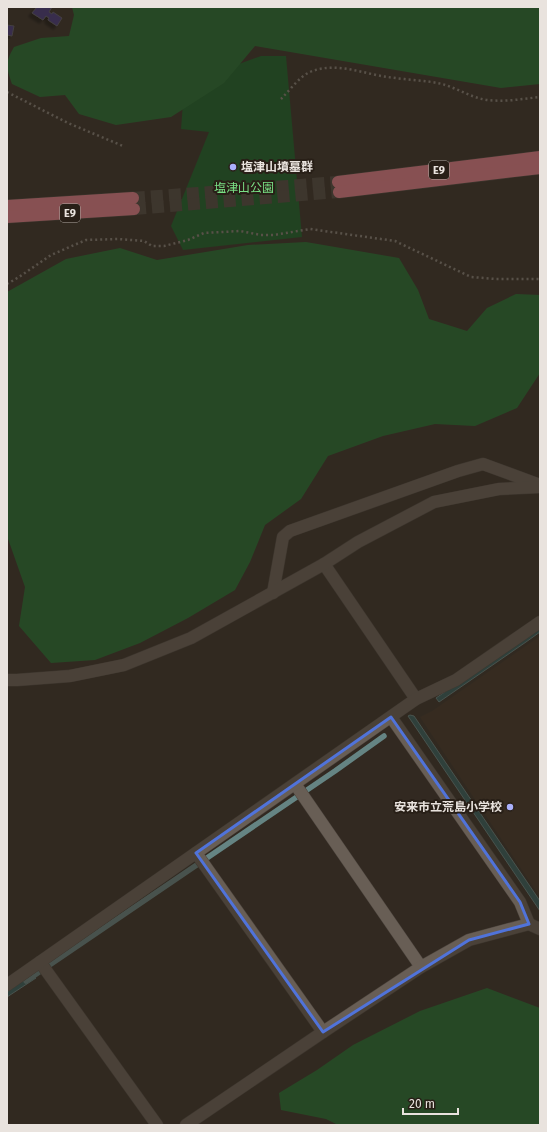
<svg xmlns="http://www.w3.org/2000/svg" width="547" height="1132" viewBox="0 0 547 1132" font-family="'Fira Sans','Noto Sans JP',sans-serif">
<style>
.built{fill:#3c2e21}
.green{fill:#0f5f22}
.forest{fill:#1a6e2b}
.water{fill:#2d5c5c;stroke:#658483}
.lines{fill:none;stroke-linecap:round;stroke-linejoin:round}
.stream{stroke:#658483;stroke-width:5.5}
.building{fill:#403181;stroke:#5a5a67;filter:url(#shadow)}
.highway-tunnel{stroke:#4d453d;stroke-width:12;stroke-dasharray:12 6;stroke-linecap:butt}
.minor-casing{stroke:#4c443d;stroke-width:13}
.highway-casing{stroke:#4c443d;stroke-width:13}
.path{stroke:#878079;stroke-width:2.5;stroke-dasharray:2 3;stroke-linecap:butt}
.minor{stroke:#685e55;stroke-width:12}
.highway{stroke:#f07f8e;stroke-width:12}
.marked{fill:none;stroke:#5073da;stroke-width:3;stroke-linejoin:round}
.poi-dot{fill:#aab0fb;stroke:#281f17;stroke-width:1.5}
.labels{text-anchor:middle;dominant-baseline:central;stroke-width:4;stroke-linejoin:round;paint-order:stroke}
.shield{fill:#281f17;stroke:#afa8a2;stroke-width:1}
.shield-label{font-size:11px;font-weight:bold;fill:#e9e3de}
.poi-label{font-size:12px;font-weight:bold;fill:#e9e3de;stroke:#281f17;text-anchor:start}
.park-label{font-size:12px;fill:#79e085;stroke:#281f17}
</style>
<defs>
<filter id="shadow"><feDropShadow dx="-3.5" dy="3.5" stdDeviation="1" flood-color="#0009"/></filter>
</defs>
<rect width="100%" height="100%" fill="#322921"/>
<path class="built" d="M540 636V897L420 717 432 711Z"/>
<path class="green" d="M261 56H286L302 237 183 250 171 226 209 132 181 129 183 103 228 68Z"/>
<g class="forest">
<path d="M72 7H540V84L501 88 255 46 224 83 171 117 116 125 79 114 65 95 40 97 12 84C6 66 5 63 14 47L41 38 69 36 74 15Z"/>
<path d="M306 242 399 258 418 290 429 319 467 331 487 308 516 294 540 295V373L517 408 475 426 435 424 383 436 328 456 301 499 265 525 250 562 235 590 188 618 140 643 95 660 51 663 19 626 25 587 7 536V292L66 259 120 248 157 260 248 245Z"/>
<path d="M487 988 540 1008V1125H338L326 1119 281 1110 279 1093 317 1070 353 1045 420 1011Z"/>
</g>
<g class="water">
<path d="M540 626V632L526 642 439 702 436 698Z"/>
<path d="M410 715 414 716 540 901V911L408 716Z"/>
<path d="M28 977 36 978 7 997V992Z"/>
</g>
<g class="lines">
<path class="stream" d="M26 981 335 771 384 736"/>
</g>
<g class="building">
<path d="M37 7H52L49 12 52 14 53 12 62 18 57 26 48 20 49 18 46 16 43 20 32 13Z"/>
<path d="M7 25 14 26 12 36 7 35Z"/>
</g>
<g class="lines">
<g class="highway-tunnel">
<path d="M133 198 338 182"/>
<path d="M134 209 339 192"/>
</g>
<defs>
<g id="minor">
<path d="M324 564 416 699"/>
<path d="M273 593 283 537 290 531 458 471 483 464 540 485"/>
<path d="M7 680H17L70 676 124 665 191 638 324 564 358 542 434 502 499 489 540 487"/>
<path d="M391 717 520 902 529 924"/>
<path d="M295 784 421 967"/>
<path d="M196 853 323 1032"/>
<path d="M40 962 157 1125"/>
<path d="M7 985 416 699 456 680 540 622"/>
<path d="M186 1125 323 1032 421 967 469 940 529 924 540 929"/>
</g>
<g id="highway">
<path d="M338 182 540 157"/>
<path d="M339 192 540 168"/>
<path d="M7 206 133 198"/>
<path d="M7 217 134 209"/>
</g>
</defs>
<use href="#minor" class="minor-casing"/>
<use href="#highway" class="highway-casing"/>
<g class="path">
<path d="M7 92 68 123 123 146"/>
<path d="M281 99C290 90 299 77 310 72 336 61 363 74 388 77 406 80 425 80 442 84 456 88 469 96 482 99 501 103 521 99 540 97"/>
<path d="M7 284 19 277 51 255 86 240 118 239 144 241 152 246H164L188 240 204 233 240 231 261 235H274L310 229 395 241 471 277 496 279H540"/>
</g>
<use href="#minor" class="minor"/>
<use href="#highway" class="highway"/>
</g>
<path d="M0 0H547V1132H0ZM391 717 520 902 529 924 469 940 323 1032 196 853Z" fill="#322921" fill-opacity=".55" fill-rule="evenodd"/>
<path class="marked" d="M391 717 520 902 529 924 469 940 323 1032 196 853Z"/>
<g class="poi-dot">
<circle cx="233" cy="167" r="4"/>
<circle cx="510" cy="807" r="4"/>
</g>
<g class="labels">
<g class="shield">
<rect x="429" y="161" width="20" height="18" rx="3"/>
<rect x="60" y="204" width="20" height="18" rx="3"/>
</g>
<g class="shield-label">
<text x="439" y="170">E9</text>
<text x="70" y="213">E9</text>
</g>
<g class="poi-label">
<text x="241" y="167">塩津山墳墓群</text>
<text x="502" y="807" text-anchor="end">安来市立荒島小学校</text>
</g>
<g class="park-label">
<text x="244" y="188">塩津山公園</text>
</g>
</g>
<rect width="547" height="1132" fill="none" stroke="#e9e3de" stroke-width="16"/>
<path d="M403 1108v6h55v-6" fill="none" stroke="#e9e3de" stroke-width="2"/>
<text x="409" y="1108" font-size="12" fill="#e9e3de" stroke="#281f17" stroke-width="3" paint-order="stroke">20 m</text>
</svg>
